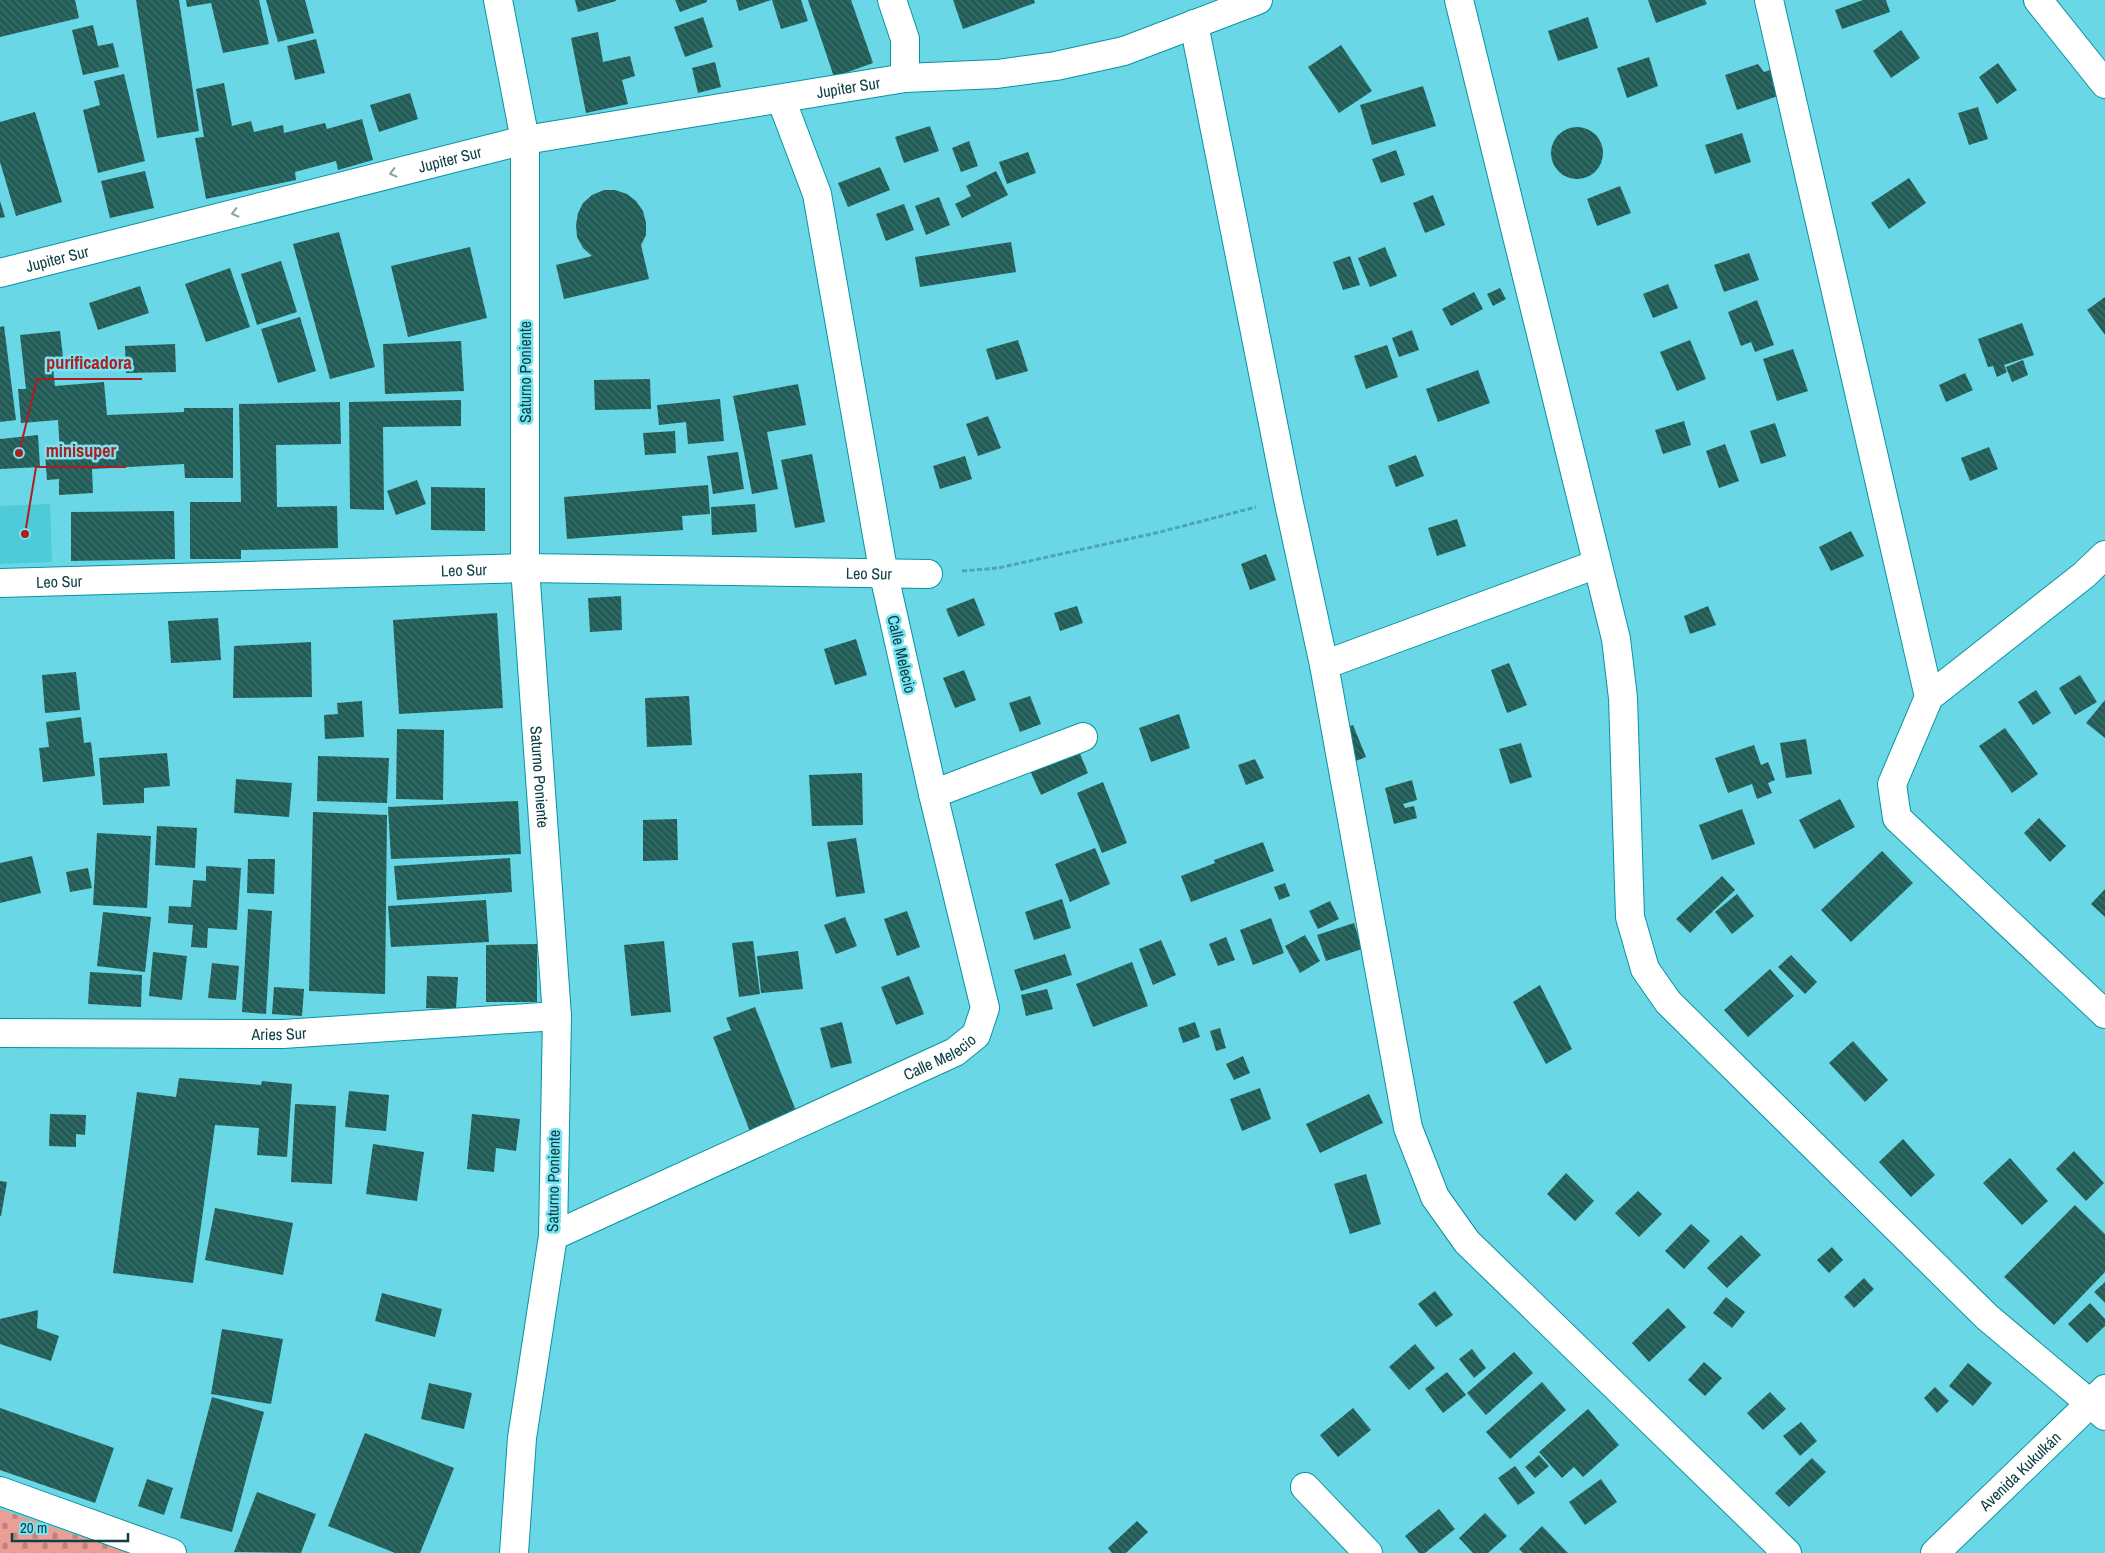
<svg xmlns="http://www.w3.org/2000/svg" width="2105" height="1553" viewBox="0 0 2105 1553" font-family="'Archivo Narrow',sans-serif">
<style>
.built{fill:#4ecad9}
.cemetery{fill:url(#cemetery-stones)}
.building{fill:url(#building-back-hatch)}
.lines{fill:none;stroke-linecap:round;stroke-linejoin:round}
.minor-casing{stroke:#0993a0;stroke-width:30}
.path{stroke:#4ca6b2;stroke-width:3;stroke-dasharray:5 2.5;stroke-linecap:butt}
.minor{stroke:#fff;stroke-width:28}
.oneway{stroke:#87a0a2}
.labels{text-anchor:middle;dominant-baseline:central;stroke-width:5;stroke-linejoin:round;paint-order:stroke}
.street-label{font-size:16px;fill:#0f4046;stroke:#77e4f2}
.leader{fill:none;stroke:#af1d21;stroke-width:2}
.callout-dot{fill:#af1d21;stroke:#77e4f2;stroke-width:2}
.callout-label{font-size:18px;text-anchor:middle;font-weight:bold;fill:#af1d21;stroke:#77e4f2;stroke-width:5;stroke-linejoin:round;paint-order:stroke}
</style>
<defs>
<pattern id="cemetery-stones" width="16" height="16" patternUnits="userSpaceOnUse" patternTransform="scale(1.25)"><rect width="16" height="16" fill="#ea9e96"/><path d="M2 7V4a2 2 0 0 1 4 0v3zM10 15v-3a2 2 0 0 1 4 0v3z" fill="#bc827c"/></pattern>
<pattern id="building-back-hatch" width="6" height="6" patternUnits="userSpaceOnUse" patternTransform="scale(1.25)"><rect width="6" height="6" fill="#215c56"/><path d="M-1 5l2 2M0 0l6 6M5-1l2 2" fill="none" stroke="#3f716d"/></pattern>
</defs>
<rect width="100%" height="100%" fill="#69d7e5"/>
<path class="built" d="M50 504 52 562 0 564V506Z"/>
<path class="cemetery" d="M0 1509 129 1553H0Z"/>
<g class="building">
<path d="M0 0H75L79 18 0 37Z"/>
<path d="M136 0H179L199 131 157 138Z"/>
<path d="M186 0H259L269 44 223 53 211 3 187 7Z"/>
<path d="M266 0H305L314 33 278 42Z"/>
<path d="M575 0H616V1L578 12Z"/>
<path d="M675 0H707V2L680 12Z"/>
<path d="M736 0H771L739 11Z"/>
<path d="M772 0H801L808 21 781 29Z"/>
<path d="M808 0H851L873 63 834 77Z"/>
<path d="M953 0H1034L1035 3 963 29Z"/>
<path d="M1648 0H1705L1707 4 1656 23Z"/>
<path d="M1863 0H1886L1890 12 1842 29 1835 10Z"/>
<path d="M703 17 713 47 685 57 674 27Z"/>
<path d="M1588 17 1598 48 1558 61 1548 31Z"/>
<path d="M93 25 98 46 113 43 119 67 83 75 72 30Z"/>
<path d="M1901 30 1920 58 1891 78 1873 51Z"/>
<path d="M598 32 603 62 630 56 635 76 622 80 628 104 586 113 571 38Z"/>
<path d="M316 39 325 73 295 80 287 46Z"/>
<path d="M1341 45 1372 91 1339 113 1308 67Z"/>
<path d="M1649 57 1658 86 1627 98 1617 68Z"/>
<path d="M715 62 721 87 698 93 692 68Z"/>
<path d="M1998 63 2017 90 1997 104 1979 77Z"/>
<path d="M1758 64 1764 72 1773 69 1781 95 1737 110 1725 75Z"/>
<path d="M124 74 145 161 98 173 83 110 100 105 94 81Z"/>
<path d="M224 83 232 126 251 121 254 132 283 125 284 133 325 123 327 129 362 119 373 160 338 170 336 161 295 172 296 180 206 199 195 138 204 137 196 89Z"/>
<path d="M1423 86 1436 126 1372 145 1360 105Z"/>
<path d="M410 93 418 119 379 132 370 105Z"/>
<path d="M1978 107 1988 139 1969 145 1958 113Z"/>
<path d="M35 112 62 202 16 216 0 162V122Z"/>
<path d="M930 126 939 151 904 163 895 137Z"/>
<circle cx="1577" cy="153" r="26"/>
<path d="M1742 133 1751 162 1715 174 1705 145Z"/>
<path d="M969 141 978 166 961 172 952 148Z"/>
<path d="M1396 150 1405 175 1381 183 1372 159Z"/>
<path d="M1028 152 1036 173 1007 184 999 162Z"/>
<path d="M880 167 890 190 848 207 838 183Z"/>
<path d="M145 171 154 208 110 218 101 181Z"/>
<path d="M996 171 1008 195 962 218 955 204 971 196 966 186Z"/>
<path d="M1909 178 1926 203 1889 229 1871 203Z"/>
<path d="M1620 186 1631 213 1597 226 1587 199Z"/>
<path d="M604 190H615L627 194 636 201 643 211 646 223V235L641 245 649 279 564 299 556 265 592 256 583 248 577 237 576 225 578 213 583 203 592 195Z"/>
<path d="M1433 195 1445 225 1425 233 1413 203Z"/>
<path d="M939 197 950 225 926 235 915 206Z"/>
<path d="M0 201 5 217 0 218Z"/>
<path d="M904 204 914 230 886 241 876 214Z"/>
<path d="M339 232 375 367 330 379 293 244Z"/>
<path d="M1011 242 1016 272 920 287 915 257Z"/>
<path d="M470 247 487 318 408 337 391 266Z"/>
<path d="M1385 247 1397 276 1370 287 1358 258Z"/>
<path d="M1749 253 1759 280 1724 292 1714 265Z"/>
<path d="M1350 256 1360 285 1343 290 1333 262Z"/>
<path d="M281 261 297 312 257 325 241 274Z"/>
<path d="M230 268 250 327 206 342 185 284Z"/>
<path d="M1668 284 1678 308 1653 318 1643 294Z"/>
<path d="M140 286 149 313 98 330 89 303Z"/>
<path d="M1500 288 1506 299 1493 306 1487 294Z"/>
<path d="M1474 292 1483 309 1451 326 1442 309Z"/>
<path d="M2105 297V335L2087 310Z"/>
<path d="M1757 300 1774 345 1755 352 1751 342 1741 346 1728 312Z"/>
<path d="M300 317 316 371 278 383 261 329Z"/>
<path d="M2022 323 2034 355 2004 365 2007 372 1997 377 1993 366 1988 367 1978 339Z"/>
<path d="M4 326 16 420 0 422V327Z"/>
<path d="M1412 330 1419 350 1399 357 1392 338Z"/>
<path d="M60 331 64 366 53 367 55 386 104 382 107 415 184 412V408H233V478H185L184 464 92 469 93 493 59 495V479L47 480 45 453 60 452 58 420 21 423 18 389H26L20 335Z"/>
<path d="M1018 340 1028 371 996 380 986 349Z"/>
<path d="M1690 340 1706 379 1677 391 1660 352Z"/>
<path d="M461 341 464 391 385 394 383 344Z"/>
<path d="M175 344 176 372 126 373 125 346Z"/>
<path d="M1387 345 1398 377 1366 389 1354 356Z"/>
<path d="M1793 349 1808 391 1777 401 1763 359Z"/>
<path d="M2023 360 2028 375 2012 382 2006 367Z"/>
<path d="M1478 370 1490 403 1438 422 1426 389Z"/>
<path d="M1965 373 1973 390 1946 402 1939 385Z"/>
<path d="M650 379 651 409 595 410 594 380Z"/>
<path d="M798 384 806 425 767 432 778 489 752 494 733 396Z"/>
<path d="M720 399 724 441 688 444 686 422 659 425 657 405Z"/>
<path d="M461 400V426L383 427 384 510 350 509 349 402Z"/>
<path d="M340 402 341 444 276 445 277 507 337 506 338 548 241 550V559H190V502H241L239 404Z"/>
<path d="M988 416 1001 448 978 456 966 424Z"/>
<path d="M1684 421 1691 445 1663 454 1655 430Z"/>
<path d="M1775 423 1786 456 1761 464 1750 431Z"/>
<path d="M675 431 676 453 645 455 643 433Z"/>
<path d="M38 435 40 467 0 469V439Z"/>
<path d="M1725 444 1739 481 1719 488 1706 451Z"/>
<path d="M1989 447 1998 469 1970 481 1961 458Z"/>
<path d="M738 452 744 489 713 494 707 456Z"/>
<path d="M812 454 825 522 795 528 781 460Z"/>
<path d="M1416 455 1424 476 1396 487 1388 466Z"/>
<path d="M965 456 972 479 940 489 933 466Z"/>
<path d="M417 480 426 504 396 515 387 491Z"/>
<path d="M708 485 710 514 682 516 683 530 567 539 564 497Z"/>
<path d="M431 487 485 488V531L431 530Z"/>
<path d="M755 504 757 532 712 535 711 507Z"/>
<path d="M174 511 175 559 71 561V512Z"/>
<path d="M1457 519 1466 546 1437 556 1428 528Z"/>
<path d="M1851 531 1864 556 1831 571 1819 547Z"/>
<path d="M1266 554 1276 580 1250 590 1241 564Z"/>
<path d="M621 596 622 630 590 632 588 598Z"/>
<path d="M974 598 985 625 958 637 946 609Z"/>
<path d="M1077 606 1083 623 1060 631 1054 613Z"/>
<path d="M1708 606 1716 625 1690 634 1684 616Z"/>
<path d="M497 613 503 708 399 714 393 620Z"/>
<path d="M218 618 221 660 171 663 168 621Z"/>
<path d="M856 639 867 675 835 685 824 649Z"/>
<path d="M311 642 312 697 233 698 234 646Z"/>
<path d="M1509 663 1527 705 1507 713 1491 670Z"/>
<path d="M964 670 976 700 955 708 943 678Z"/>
<path d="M76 672 80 710 45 713 42 675Z"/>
<path d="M2080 675 2097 702 2075 715 2059 688Z"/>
<path d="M2036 690 2051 713 2033 725 2018 702Z"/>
<path d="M689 696 692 745 647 747 645 698Z"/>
<path d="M1030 696 1041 724 1020 732 1009 703Z"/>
<path d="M2105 700V738L2086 723Z"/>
<path d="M362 701 364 737 325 739 324 715 338 714 337 703Z"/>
<path d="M1179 714 1190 748 1151 762 1139 728Z"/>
<path d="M81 717 84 743 91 742 95 776 43 782 39 748 49 747 46 722Z"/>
<path d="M1353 725 1366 757 1348 764 1335 732Z"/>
<path d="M2005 728 2038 774 2012 793 1979 746Z"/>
<path d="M397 729 444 730 443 800 396 799Z"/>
<path d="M1806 739 1812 774 1786 778 1780 743Z"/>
<path d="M1521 743 1532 777 1510 784 1499 749Z"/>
<path d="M1076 744 1088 773 1041 795 1028 766Z"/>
<path d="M1754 745 1761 765 1768 762 1775 780 1768 783 1772 793 1757 799 1752 784 1728 793 1715 758Z"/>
<path d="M167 753 170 786 144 788V803L103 805 99 758Z"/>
<path d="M318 756 389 758 387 803 317 801Z"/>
<path d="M1255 759 1264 778 1246 785 1238 765Z"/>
<path d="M862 773 863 825 812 826 809 775Z"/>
<path d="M236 779 292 783 289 817 234 813Z"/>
<path d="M1412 780 1417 800 1403 804 1405 808 1414 806 1417 818 1394 824 1385 788Z"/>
<path d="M1103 782 1127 843 1102 853 1077 793Z"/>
<path d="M1840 799 1855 827 1814 849 1799 820Z"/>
<path d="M518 801 521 854 391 859 388 807Z"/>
<path d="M1742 809 1755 844 1712 860 1699 825Z"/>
<path d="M313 812 387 815 385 994 309 991Z"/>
<path d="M2039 818 2066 846 2050 862 2024 833Z"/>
<path d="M677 819 678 860 643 861V820Z"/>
<path d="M157 826 197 828 195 868 155 865Z"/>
<path d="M97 833 151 836 147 908 93 905Z"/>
<path d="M856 838 865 893 836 897 827 842Z"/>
<path d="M1263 842 1274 871 1191 902 1181 876 1215 863 1214 860Z"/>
<path d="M1095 848 1110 884 1070 902 1055 864Z"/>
<path d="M1882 851 1913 883 1851 942 1821 910Z"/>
<path d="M32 856 41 893 0 903V863Z"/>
<path d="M510 858 512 892 397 900 394 866Z"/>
<path d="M248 859H275L274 894 247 893Z"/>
<path d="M206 866 241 868 237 930 208 928 207 948 191 947 193 925 168 923 169 906 191 907 193 880 206 881Z"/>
<path d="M88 868 92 888 70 892 66 872Z"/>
<path d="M1722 876 1735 890 1690 933 1676 919Z"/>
<path d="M1285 883 1290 896 1279 900 1274 887Z"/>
<path d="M2105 889V917L2091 904Z"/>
<path d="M1737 894 1754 916 1732 934 1715 912Z"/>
<path d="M1062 899 1071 928 1034 940 1025 912Z"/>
<path d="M486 900 489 942 391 947 388 906Z"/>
<path d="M1330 901 1339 919 1318 929 1309 911Z"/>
<path d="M248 909 272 911 266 1014 242 1012Z"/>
<path d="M907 911 920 947 897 956 884 919Z"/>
<path d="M103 912 151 917 145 972 97 966Z"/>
<path d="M845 917 857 946 836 954 824 925Z"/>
<path d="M1271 918 1284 953 1253 965 1240 930Z"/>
<path d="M1354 923 1362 949 1326 961 1317 935Z"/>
<path d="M1305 935 1320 961 1300 973 1285 946Z"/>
<path d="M1226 937 1235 960 1218 966 1209 944Z"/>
<path d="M1161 940 1176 975 1153 985 1139 949Z"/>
<path d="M664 941 671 1012 631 1016 624 945Z"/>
<path d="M753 941 760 994 739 997 732 943Z"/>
<path d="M537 944V1002H486V945Z"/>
<path d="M798 951 803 989 761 993 757 956Z"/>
<path d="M153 952 187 956 182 1000 149 996Z"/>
<path d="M1065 954 1072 975 1021 991 1014 970Z"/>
<path d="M1791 955 1817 982 1805 994 1778 967Z"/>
<path d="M1132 962 1148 1006 1093 1027 1076 984Z"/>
<path d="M212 963 239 966 236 1000 208 998Z"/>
<path d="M1770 969 1794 996 1748 1037 1724 1010Z"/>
<path d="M90 972 142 975 141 1007 88 1004Z"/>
<path d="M427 976 458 977 456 1009 426 1008Z"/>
<path d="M909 976 924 1014 896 1025 881 987Z"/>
<path d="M1540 985 1572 1049 1546 1064 1513 1002Z"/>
<path d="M274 987 304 989 302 1016 272 1014Z"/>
<path d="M1047 989 1053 1009 1026 1016 1021 995Z"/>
<path d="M755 1007 798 1116 751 1134 713 1037 731 1030 726 1018Z"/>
<path d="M842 1022 852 1063 831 1068 820 1028Z"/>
<path d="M1195 1022 1200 1037 1183 1043 1178 1028Z"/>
<path d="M1220 1028 1226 1048 1216 1051 1210 1031Z"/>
<path d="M1853 1041 1888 1080 1865 1102 1829 1063Z"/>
<path d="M1243 1056 1250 1073 1234 1080 1226 1064Z"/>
<path d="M179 1078 261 1085 262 1081 292 1084 287 1157 257 1155 259 1128 215 1125 193 1283 113 1273 137 1092 176 1097Z"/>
<path d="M1260 1088 1271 1119 1242 1131 1230 1099Z"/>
<path d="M349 1091 389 1095 386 1131 345 1127Z"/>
<path d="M1369 1094 1383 1123 1320 1153 1306 1124Z"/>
<path d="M295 1104 336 1106 332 1184 291 1182Z"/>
<path d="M50 1114 86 1115 85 1135 76 1134V1147L49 1146Z"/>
<path d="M472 1114 520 1119 516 1151 496 1148 494 1172 467 1169Z"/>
<path d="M1903 1139 1935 1175 1911 1197 1879 1162Z"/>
<path d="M373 1144 424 1152 417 1201 366 1194Z"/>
<path d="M2074 1151 2104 1183 2086 1201 2056 1169Z"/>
<path d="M2010 1158 2048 1201 2022 1225 1983 1183Z"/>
<path d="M1566 1173 1594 1201 1575 1221 1547 1194Z"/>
<path d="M1366 1174 1381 1224 1350 1234 1334 1184Z"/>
<path d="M0 1181 7 1182 1 1216H0Z"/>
<path d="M1638 1191 1662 1214 1639 1237 1615 1213Z"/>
<path d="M2075 1205 2105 1234V1272L2054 1325 2004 1277Z"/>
<path d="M215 1208 293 1223 283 1275 205 1260Z"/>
<path d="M1691 1224 1710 1241 1684 1269 1665 1251Z"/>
<path d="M1741 1235 1761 1255 1727 1288 1707 1268Z"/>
<path d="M1832 1247 1843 1260 1829 1273 1817 1260Z"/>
<path d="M1864 1278 1874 1289 1854 1308 1844 1297Z"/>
<path d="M2105 1282V1303L2094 1292Z"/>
<path d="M1435 1291 1453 1315 1436 1327 1418 1304Z"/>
<path d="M382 1293 442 1309 435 1337 375 1321Z"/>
<path d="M1726 1297 1745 1312 1732 1328 1713 1313Z"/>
<path d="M2090 1303 2105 1319V1326L2087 1343 2068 1324Z"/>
<path d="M1668 1308 1686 1327 1649 1362 1632 1343Z"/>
<path d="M38 1310 37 1328 59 1336 51 1361 0 1344V1319Z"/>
<path d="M222 1329 283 1339 271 1404 211 1394Z"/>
<path d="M1415 1344 1435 1368 1409 1390 1389 1367Z"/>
<path d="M1472 1349 1486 1368 1474 1378 1459 1359Z"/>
<path d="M1514 1352 1533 1373 1486 1415 1467 1393Z"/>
<path d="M1704 1362 1722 1378 1705 1396 1688 1380Z"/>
<path d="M1968 1363 1992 1383 1973 1406 1949 1386Z"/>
<path d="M1447 1372 1466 1395 1443 1413 1425 1389Z"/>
<path d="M1542 1382 1566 1410 1510 1459 1486 1432Z"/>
<path d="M429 1383 472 1393 464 1429 421 1419Z"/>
<path d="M1935 1387 1949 1401 1937 1413 1924 1398Z"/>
<path d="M1770 1392 1786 1409 1763 1430 1747 1413Z"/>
<path d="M212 1397 264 1412 232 1532 180 1518Z"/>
<path d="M0 1408 114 1448 95 1503 0 1470Z"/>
<path d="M1353 1408 1371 1430 1338 1457 1320 1435Z"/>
<path d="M1588 1409 1619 1445 1583 1477 1574 1467 1562 1478 1539 1452Z"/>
<path d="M1801 1422 1817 1441 1800 1456 1783 1436Z"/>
<path d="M365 1433 454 1468 420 1553H395L328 1526Z"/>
<path d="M1539 1455 1549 1466 1535 1478 1525 1467Z"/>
<path d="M1812 1458 1826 1472 1789 1507 1775 1493Z"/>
<path d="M1515 1466 1535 1493 1518 1505 1498 1478Z"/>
<path d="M147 1479 173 1488 164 1515 138 1506Z"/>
<path d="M1601 1479 1617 1502 1585 1525 1569 1502Z"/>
<path d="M257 1492 316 1514 301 1553 234 1552Z"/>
<path d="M1439 1509 1455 1529 1425 1553H1419L1405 1536Z"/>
<path d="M1485 1513 1507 1536 1488 1553H1473L1459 1538Z"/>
<path d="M1137 1521 1148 1532 1126 1553H1112L1108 1548Z"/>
<path d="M1542 1526 1568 1553H1523L1519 1549Z"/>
</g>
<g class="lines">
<defs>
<g id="minor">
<path id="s1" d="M498 0 525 140V568L557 1016 553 1236 522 1438 514 1553"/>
<path d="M892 0 905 39V78"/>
<path d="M1459 0 1616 639 1623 698 1630 917 1645 969 1668 1002 1987 1317 2105 1416"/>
<path d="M1769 0 1929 697"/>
<path d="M2038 0 2105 84"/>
<path d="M1194 24 1288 499 1324 665 1408 1128 1435 1197 1467 1242 1787 1553"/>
<path id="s2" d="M0 273 525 140 905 78 997 74 1056 66 1124 51 1258 0"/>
<path d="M2105 555 2084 575 1929 697 1892 784 1897 818 2105 1014"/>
<path id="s3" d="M0 583 525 568 928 574"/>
<path d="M1324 665 1597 564"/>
<path d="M933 794 1083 737"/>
<path id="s4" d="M0 1033 283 1034 557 1016"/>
<path id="s5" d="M553 1236 955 1052 976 1035 985 1008 933 794 884 575 817 194 781 99"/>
<path d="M1305 1487 1368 1553"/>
<path d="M0 1491 172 1553"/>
<path id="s6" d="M1935 1553 2105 1389"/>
</g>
</defs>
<use href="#minor" class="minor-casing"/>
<path class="path" d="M962 571 998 568 1160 532 1256 507"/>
<use href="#minor" class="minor"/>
</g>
<defs><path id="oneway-chevron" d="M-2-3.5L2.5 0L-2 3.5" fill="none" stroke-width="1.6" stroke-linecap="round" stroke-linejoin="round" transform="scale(1.25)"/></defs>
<g class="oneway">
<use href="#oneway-chevron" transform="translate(393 173) rotate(166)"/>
<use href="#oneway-chevron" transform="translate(235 213) rotate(166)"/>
</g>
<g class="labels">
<g class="street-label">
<text stroke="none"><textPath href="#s2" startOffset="869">Jupiter Sur</textPath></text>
<text stroke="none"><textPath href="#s2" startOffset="464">Jupiter Sur</textPath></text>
<text stroke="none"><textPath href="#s2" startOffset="59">Jupiter Sur</textPath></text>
<text transform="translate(525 372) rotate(-90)">Saturno Poniente</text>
<text stroke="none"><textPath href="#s3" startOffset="464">Leo Sur</textPath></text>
<text stroke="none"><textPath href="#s3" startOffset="869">Leo Sur</textPath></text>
<text stroke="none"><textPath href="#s3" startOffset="59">Leo Sur</textPath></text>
<text transform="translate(902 654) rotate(77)">Calle Melecio</text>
<text stroke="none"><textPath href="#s1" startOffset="780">Saturno Poniente</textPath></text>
<text stroke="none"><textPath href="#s4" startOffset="279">Aries Sur</textPath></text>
<text stroke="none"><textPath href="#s5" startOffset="426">Calle Melecio</textPath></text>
<text transform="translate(553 1181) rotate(-89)">Saturno Poniente</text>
<text stroke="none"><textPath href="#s6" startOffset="118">Avenida Kukulkán</textPath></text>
</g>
</g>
<path class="leader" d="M19 453L37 379H142M25 534L36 467H126"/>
<g class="callout-dot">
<circle cx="19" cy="453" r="5"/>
<circle cx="25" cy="534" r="5"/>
</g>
<g class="callout-label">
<text x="89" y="369">purificadora</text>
<text x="81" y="457">minisuper</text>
</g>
<path d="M12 1533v8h116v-8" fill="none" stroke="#0f4046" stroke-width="2.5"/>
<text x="20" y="1533" font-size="15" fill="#0f4046" stroke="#77e4f2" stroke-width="4" paint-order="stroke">20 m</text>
</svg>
